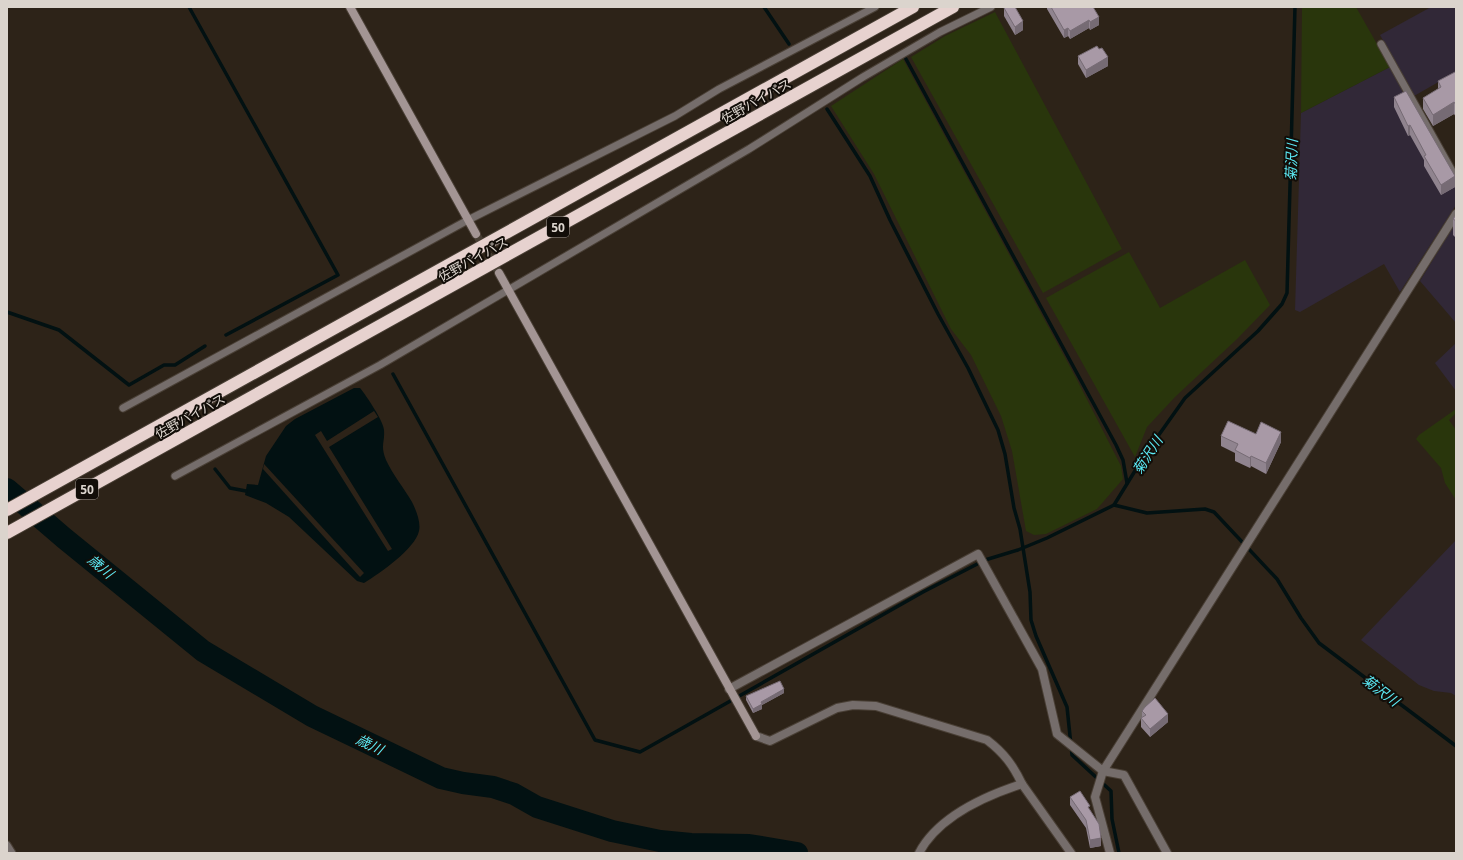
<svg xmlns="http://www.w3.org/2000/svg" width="1463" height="860" viewBox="0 0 1463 860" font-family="'Open Sans','Noto Sans JP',sans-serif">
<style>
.industrial{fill:#312837}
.green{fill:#29360c}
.water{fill:#021112}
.pier{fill:#2d2318}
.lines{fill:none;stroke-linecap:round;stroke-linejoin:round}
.stream{stroke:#021112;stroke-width:3.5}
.river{stroke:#021112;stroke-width:22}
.secondary-tunnel{stroke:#473e33;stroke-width:8;stroke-dasharray:8 4;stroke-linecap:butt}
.lane-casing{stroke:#493f35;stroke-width:9}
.street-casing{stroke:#493f35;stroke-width:10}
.secondary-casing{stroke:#493f35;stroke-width:10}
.highway-casing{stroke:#493f35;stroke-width:14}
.lane{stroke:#756d6b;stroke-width:7}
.street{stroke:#756d6b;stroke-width:8}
.secondary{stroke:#a39594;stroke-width:8}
.highway{stroke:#e7d2cf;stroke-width:12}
.wall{fill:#90848f}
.shaded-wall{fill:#766b74}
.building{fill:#a899a6;stroke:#766b74}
.labels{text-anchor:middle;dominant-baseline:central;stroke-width:4;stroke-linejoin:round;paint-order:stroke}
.shield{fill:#120d08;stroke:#9f9892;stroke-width:1}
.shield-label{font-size:12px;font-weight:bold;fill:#dbd4cd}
.street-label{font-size:13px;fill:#dbd4cd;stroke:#120d08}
.water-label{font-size:14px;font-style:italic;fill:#5ceaf5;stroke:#120d08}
</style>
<rect width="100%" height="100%" fill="#2d2318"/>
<g class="industrial">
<path d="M1431 7H1456V72L1414 96 1380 35Z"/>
<path d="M1390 67 1456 185V205L1400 292 1384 264 1300 312 1295 310 1301 113Z"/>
<path d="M1456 222V323L1420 281Z"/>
<path d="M1456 343V391L1435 363Z"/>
<path d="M1456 540V696L1451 693 1434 691 1419 685 1361 640Z"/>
</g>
<g class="green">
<path d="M1302 7H1356L1390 67 1301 113Z"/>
<path d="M995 12 1122 249 1043 293 911 57 945 36Z"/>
<path d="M903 59 1075 376 1121 466 1123 479 1097 509 1046 534 1034 535 1026 531 1012 451 1001 416 971 355 951 329 874 174 831 106Z"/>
<path d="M1129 252 1160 308 1245 260 1270 305 1237 339 1175 397 1147 427 1135 457 1046 298Z"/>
<path d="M1456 409V413L1449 420 1456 430V500L1445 483 1441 468 1416 439 1419 435Z"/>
</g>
<path class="water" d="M354 388H360C366 395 384 422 384 430 385 443 380 445 386 460 393 475 404 488 412 502 416 510 421 522 419 531 415 549 380 573 364 583L357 581 289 517 266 503 245 495 247 484 258 485 266 456 286 426 295 419Z"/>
<g class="pier">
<path d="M374 411 378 417 329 447 392 549 388 551 315 435 321 431 327 441Z"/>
<path d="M264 464 364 573 360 577 263 469Z"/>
</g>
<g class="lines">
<g class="stream">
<path d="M189 7 338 275 226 335"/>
<path d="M764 7 789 44"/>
<path d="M1295 7 1287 293 1282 304 1258 331 1185 398 1146 453 1114 505 1147 513 1205 509 1214 512 1277 579 1301 618 1319 643 1456 746"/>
<path d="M906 59 1116 445 1123 460 1127 483"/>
<path d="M827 109 870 176 890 220 938 314 968 368 998 430 1005 454 1014 508 1020 529 1030 592 1031 620 1036 636 1067 707 1072 755 1111 791 1112 819 1119 853"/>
<path d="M7 312 59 330 129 385 164 365H175L205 346"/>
<path d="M393 374 595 740 640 752 923 592 985 560 1018 550 1047 538 1114 505"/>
<path d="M215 469 230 488 246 491"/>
</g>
<path class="river" d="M7 489 64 538 203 651 312 716 441 778 463 783 493 787 514 794 537 807 612 831 660 841 691 844 749 845 797 853"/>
<path class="secondary-tunnel" d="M476 234 499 273"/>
<defs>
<g id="lane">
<path d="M1381 44 1456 178"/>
<path d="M123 408 468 220 675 116 719 89 875 7"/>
<path d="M175 476 380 365 749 149 863 77 940 32 991 7"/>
<path d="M7 845 12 853"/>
</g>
<g id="street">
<path d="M729 689 978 554 1042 669 1057 734 1103 771 1456 214"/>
<path d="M756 736 770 741 837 708 853 705 876 706 987 740C1004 753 1013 765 1022 784"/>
<path d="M919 853C938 817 985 796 1022 784L1071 853"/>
<path d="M1110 853 1095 797 1103 771 1124 775 1167 853"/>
</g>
<g id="secondary">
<path d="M350 7 476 234"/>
<path d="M499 273 756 736"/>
</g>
<g id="highway">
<path d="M7 510 913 7"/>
<path d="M7 533 953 7"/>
</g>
</defs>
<use href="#lane" class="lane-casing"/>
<use href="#street" class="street-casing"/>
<use href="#secondary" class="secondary-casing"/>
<use href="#highway" class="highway-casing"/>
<use href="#lane" class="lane"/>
<use href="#street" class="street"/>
<use href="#secondary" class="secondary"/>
<use href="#highway" class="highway"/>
</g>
<g class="wall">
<path d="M1047 7H1093L1099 25 1090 30 1089 28 1070 39 1068 36 1064 38 1047 9Z"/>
<path d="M1004 8 1023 30 1015 35 1004 16Z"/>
<path d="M1099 49 1108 66 1086 78 1078 64V56Z"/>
<path d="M1456 74V117L1454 114 1433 126 1423 109V98L1438 90V81Z"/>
<path d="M1394 97 1455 187 1441 195 1424 166V160L1410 135 1408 136 1394 107Z"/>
<path d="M1456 215V238L1453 235V219Z"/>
<path d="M1256 434 1281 442 1266 474 1251 466 1250 468 1235 461V453L1221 446V436Z"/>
<path d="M784 693 762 705V709L753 713 746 700V696Z"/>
<path d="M1142 711 1168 722 1150 737 1141 727V718L1142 717Z"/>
<path d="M1070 797 1090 810 1101 846 1090 848 1086 828 1070 805Z"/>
</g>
<g class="shaded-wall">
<path d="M1099 17V25L1090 30V22Z"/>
<path d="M1089 20V28L1070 39V31Z"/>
<path d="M1023 21V30L1015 35V27Z"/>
<path d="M1068 28V36L1064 38V30Z"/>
<path d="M1108 57V66L1086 78V70Z"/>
<path d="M1454 102V114L1433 126V115Z"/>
<path d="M1410 125V135L1408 136V126Z"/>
<path d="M1455 176V187L1441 195V185Z"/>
<path d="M1281 432V442L1266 474V463Z"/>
<path d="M1251 456V466L1250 468V458Z"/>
<path d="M784 689V693L762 705V709L753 713V709L761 702Z"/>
<path d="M1168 714V722L1150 737V729Z"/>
<path d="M1101 838V846L1090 848V840Z"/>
</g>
<g class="building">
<path d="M1006 7H1015L1023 21 1015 27 1004 8Z"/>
<path d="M1051 7H1093L1099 17 1090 22 1089 20 1070 31 1068 28 1064 30Z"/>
<path d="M1097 46 1099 49 1102 48 1108 57 1086 70 1078 56Z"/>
<path d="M1455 72 1456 74V105L1454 102 1433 115 1423 98 1441 87 1438 81Z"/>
<path d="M1406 91 1455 176 1441 185 1424 156 1426 155 1410 125 1408 126 1394 97Z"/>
<path d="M1456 215V221L1453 219Z"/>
<path d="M1228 421 1256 434 1261 422 1281 432 1266 463 1251 456 1250 458 1235 450 1238 444 1221 436Z"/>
<path d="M780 681 784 689 761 702 762 704 753 709 746 696Z"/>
<path d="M1155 698 1168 714 1150 729 1141 718 1146 715 1142 711 1145 707Z"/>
<path d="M1080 791 1090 806 1088 807 1099 824 1101 838 1090 840 1086 820 1070 797Z"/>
</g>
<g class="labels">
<g class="shield">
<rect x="547" y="217" width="22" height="20" rx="3"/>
<rect x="76" y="479" width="22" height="20" rx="3"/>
</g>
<g class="shield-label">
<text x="558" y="227">50</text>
<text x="87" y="489">50</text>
</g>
<g class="street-label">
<text transform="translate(756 101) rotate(-29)">佐野バイパス</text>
<text transform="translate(473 259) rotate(-29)">佐野バイパス</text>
<text transform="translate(190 416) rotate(-29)">佐野バイパス</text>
</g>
<g class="water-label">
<text transform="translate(1291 160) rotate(-88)">菊沢川</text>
<text transform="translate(1147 455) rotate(-57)">菊沢川</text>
<text transform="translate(101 566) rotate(40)">歳川</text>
<text transform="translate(1381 690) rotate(37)">菊沢川</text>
<text transform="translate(370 744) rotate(26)">歳川</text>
</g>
</g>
<rect width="1463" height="860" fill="none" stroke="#dbd4cd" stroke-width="16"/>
</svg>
